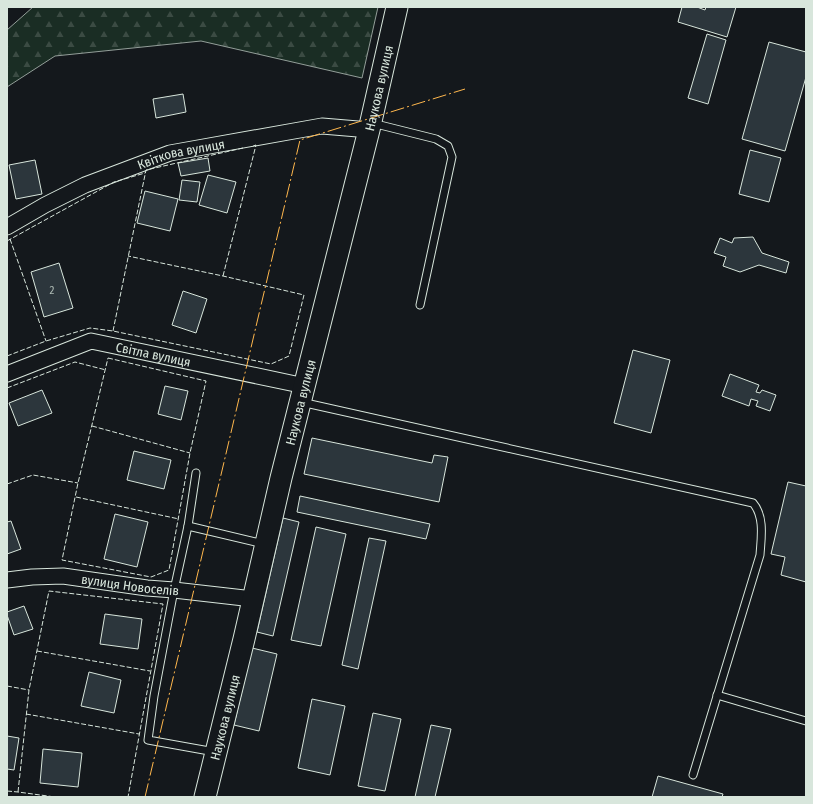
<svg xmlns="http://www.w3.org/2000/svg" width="813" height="804" viewBox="0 0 813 804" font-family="'Fira Sans Condensed',sans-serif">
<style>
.forest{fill:url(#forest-firs);stroke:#939e99}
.building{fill:#2c363c;stroke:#d8e6dc}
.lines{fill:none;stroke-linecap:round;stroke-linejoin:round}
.lane-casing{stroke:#d8e6dc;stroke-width:9}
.street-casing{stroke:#d8e6dc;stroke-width:17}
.secondary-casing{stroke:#d8e6dc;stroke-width:23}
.lane{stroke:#14181c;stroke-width:7}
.street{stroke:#14181c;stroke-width:15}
.secondary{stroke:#14181c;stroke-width:21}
.fence{stroke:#d8e6dc;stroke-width:1;stroke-dasharray:5 2;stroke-linecap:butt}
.power{stroke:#ffb74d;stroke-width:1;stroke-dasharray:14 3 2 3;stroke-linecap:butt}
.labels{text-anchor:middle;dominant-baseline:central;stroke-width:3;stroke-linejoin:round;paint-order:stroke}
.number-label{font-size:11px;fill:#adbab4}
.street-label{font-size:13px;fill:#d8e6dc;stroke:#14181c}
</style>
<defs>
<pattern id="forest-firs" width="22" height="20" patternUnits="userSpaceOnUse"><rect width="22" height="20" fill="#1a2d24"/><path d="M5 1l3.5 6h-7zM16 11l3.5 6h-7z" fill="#3b4b43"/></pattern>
</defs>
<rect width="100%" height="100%" fill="#14181c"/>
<path class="forest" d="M33 7H378L362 78 201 41 55 56 7 87V30Z"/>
<g class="building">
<path d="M682 7H697L705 10 706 7H736L727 37 678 22Z"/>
<path d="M707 34 726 40 708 104 688 98Z"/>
<path d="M769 42 806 52V77L785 151 742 139Z"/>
<path d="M183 94 186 112 156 118 153 99Z"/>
<path d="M750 150 781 158 769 202 739 194Z"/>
<path d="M208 158 210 171 181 176 178 163Z"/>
<path d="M35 160 42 194 16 199 9 165Z"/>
<path d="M208 175 236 182 227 213 199 205Z"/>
<path d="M182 180 200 182 197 202 179 200Z"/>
<path d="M145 191 178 199 170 231 137 223Z"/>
<path d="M753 237 762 253 789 262 786 273 759 265 740 272 723 266 726 257 714 253 720 238 732 243 734 238Z"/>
<path d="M59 263 73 308 44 317 31 272Z"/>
<path d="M183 291 207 299 196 333 172 325Z"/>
<path d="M633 350 670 360 651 433 614 423Z"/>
<path d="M730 374 759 385 756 392 760 393 762 390 776 395 770 411 756 406 758 401 751 399 749 406 722 396Z"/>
<path d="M165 386 188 391 181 420 158 414Z"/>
<path d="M42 390 52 413 18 426 9 403Z"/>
<path d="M312 438 432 463 434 455 448 457 439 502 304 474Z"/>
<path d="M134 451 171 460 164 489 127 480Z"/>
<path d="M788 482 806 486V582L781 575 785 557 771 554Z"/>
<path d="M300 496 430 524 426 539 297 512Z"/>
<path d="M115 514 148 522 137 567 104 559Z"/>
<path d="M283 518 299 522 273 636 257 632Z"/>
<path d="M11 521 21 549 7 554V522Z"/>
<path d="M316 527 346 534 321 646 291 640Z"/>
<path d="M369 538 386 541 358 669 342 665Z"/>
<path d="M24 606 33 629 14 635 7 615V612Z"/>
<path d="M105 614 142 619 138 649 100 644Z"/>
<path d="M252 648 277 654 259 731 234 725Z"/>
<path d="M89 672 121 680 114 713 81 706Z"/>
<path d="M312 699 345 706 330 775 298 768Z"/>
<path d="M373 713 401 719 385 791 358 786Z"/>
<path d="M431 725 451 729 435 797H415Z"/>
<path d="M7 736 19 738 14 770 7 769Z"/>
<path d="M43 749 82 753 78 787 40 783Z"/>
<path d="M658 776 723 794 722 797H652Z"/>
</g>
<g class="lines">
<defs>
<g id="lane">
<path d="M372 123 436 139 448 146 452 157 420 305"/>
<path d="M301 402 753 503C765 517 761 539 760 555L693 775"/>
<path d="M196 473 188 526 174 590 154 696 148 740 215 752"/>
<path d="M188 526 264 544"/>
<path d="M717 695 806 721"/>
</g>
<g id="street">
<path id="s1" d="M7 227 45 205 85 185 170 153 322 126 358 129 369 130"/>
<path id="s2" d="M7 374 91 341 305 386"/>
<path id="s3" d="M7 580 32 577 63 576 147 588 174 590 253 599"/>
</g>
<g id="secondary">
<path id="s4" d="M205 797 244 639 281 478 369 130 397 7"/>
</g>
</defs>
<use href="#lane" class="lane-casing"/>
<use href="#street" class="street-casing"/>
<use href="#secondary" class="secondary-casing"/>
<use href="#lane" class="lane"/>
<use href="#street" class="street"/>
<use href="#secondary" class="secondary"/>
<g class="fence">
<path d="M7 7H8"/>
<path d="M10 239 46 341"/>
<path d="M7 241 114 182 145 173"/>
<path d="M223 276 256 145 253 146"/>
<path d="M113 331 146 170 243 148"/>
<path d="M7 356 46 341 90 328 113 331 271 364 289 356 304 295 223 276 128 256"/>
<path d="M108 358 206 381 190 453 169 570 151 577 62 560 78 483Z"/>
<path d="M7 388 75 362 106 370"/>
<path d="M92 426 190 453"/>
<path d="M7 484 33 475 78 483"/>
<path d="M76 497 179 519"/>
<path d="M37 651 150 671"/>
<path d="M7 686 29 690"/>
<path d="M26 714 139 734"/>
<path d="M7 791 18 792 55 797"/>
<path d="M18 792 29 690 49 591 163 604 128 797"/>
</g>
<path class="power" d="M145 797 300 140 465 89"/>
</g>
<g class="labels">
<g class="number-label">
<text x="52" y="290">2</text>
</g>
<g class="street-label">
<text stroke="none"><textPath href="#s4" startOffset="730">Наукова вулиця</textPath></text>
<text stroke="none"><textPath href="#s1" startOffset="190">Квіткова вулиця</textPath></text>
<text stroke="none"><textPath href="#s2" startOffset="154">Світла вулиця</textPath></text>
<text stroke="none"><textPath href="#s4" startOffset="406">Наукова вулиця</textPath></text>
<text stroke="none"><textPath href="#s3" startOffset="124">вулиця Новоселів</textPath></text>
<text stroke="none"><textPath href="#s4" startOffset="82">Наукова вулиця</textPath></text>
</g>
</g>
<rect width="813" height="804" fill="none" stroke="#d8e6dc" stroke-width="16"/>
</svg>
